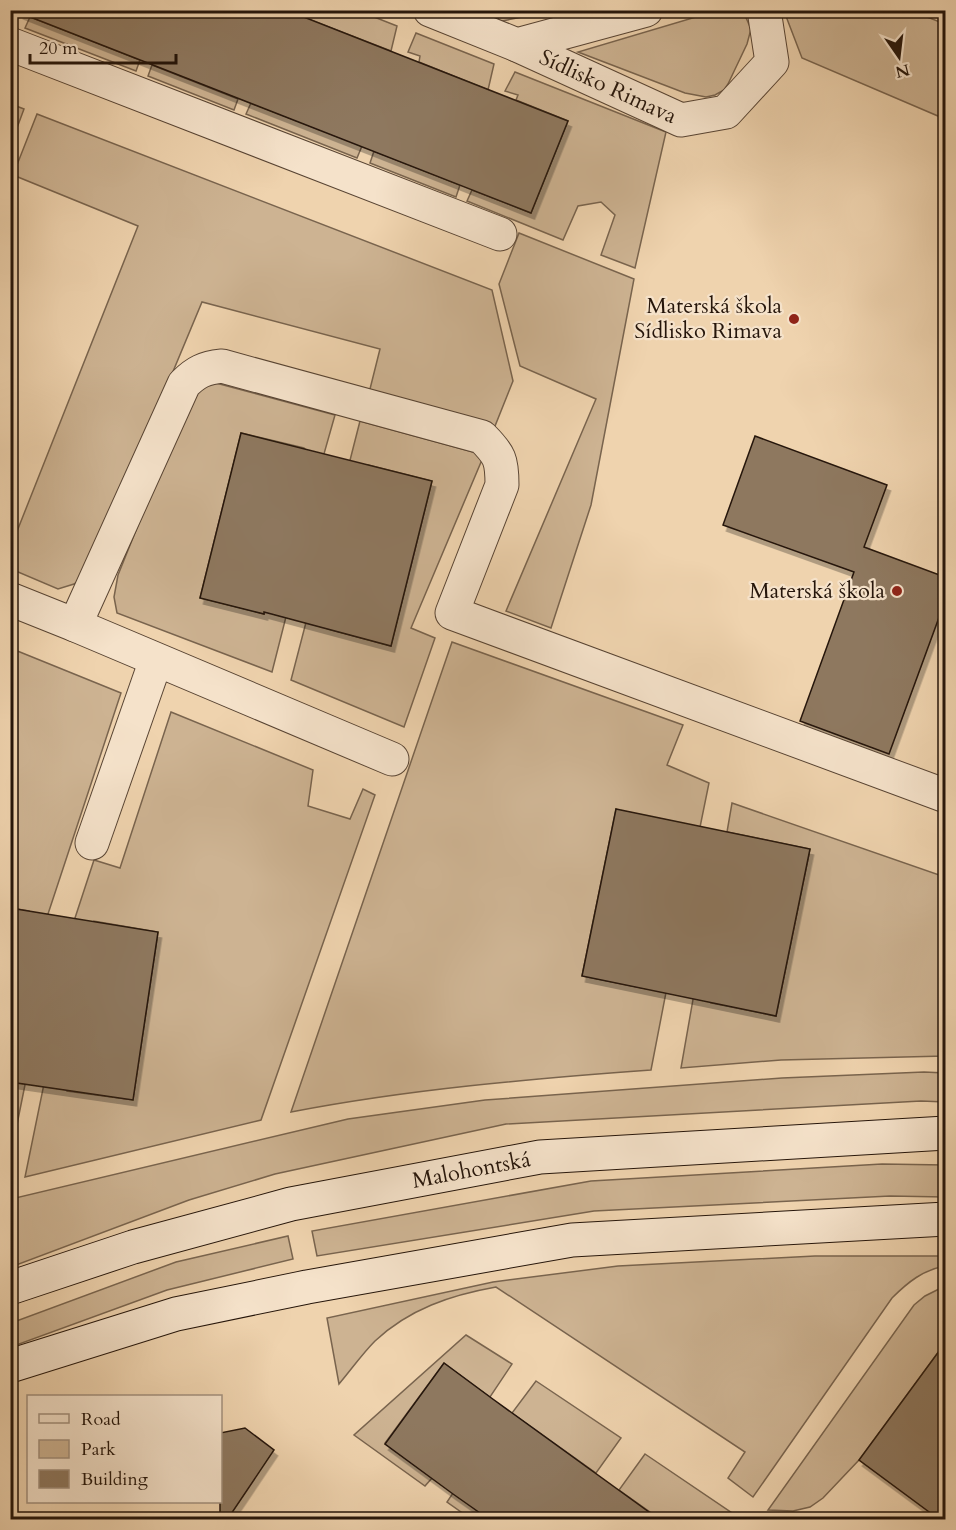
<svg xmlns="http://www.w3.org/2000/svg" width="956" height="1530" viewBox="0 0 956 1530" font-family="Cardo,serif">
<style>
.green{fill:#cdb392;stroke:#79644e;stroke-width:1.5}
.building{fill:#8e785f;stroke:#25150a;stroke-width:1.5;filter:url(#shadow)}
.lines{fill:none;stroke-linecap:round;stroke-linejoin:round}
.street-casing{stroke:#584433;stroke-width:35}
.secondary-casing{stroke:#25150a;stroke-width:35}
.street{stroke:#f5e2ca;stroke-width:33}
.secondary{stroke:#f5e2ca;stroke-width:33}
.poi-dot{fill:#8f2418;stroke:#f5e2ca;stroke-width:2}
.labels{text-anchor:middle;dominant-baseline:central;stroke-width:4.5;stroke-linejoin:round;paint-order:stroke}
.street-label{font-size:22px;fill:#25150a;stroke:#f5e2ca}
.poi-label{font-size:22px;fill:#25150a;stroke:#f5e2ca;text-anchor:end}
</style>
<defs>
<filter id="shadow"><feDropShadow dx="3.5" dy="6" stdDeviation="0" flood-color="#0004"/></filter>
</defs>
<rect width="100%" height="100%" fill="#efd3ae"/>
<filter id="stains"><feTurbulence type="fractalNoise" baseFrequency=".00333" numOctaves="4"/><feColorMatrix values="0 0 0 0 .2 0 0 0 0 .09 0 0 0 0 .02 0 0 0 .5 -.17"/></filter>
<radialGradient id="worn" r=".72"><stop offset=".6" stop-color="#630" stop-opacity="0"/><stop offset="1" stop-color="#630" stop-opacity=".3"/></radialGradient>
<g class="green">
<path d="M297 11H359L397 26 391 51 295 14Z"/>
<path d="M501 11H553L497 22Z"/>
<path d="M716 11H743L751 29 747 44 728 84 724 90 715 95 706 97 685 93 578 52Z"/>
<path d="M784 11H912L945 24V119L802 58Z"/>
<path d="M30 17 140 60 136 71 25 28Z"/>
<path d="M416 33 494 64 488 90 419 62 420 56 408 52Z"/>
<path d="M152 65 238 99 234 110 148 76Z"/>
<path d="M515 72 666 132 635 268 601 255 615 215 601 202 578 206 563 240 467 201 472 190 531 213 568 121 516 100 518 95 505 91Z"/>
<path d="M251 103 362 146 357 158 246 114Z"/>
<path d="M11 104 24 109 11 144Z"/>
<path d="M37 114 492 290 513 381 493 431 368 397 380 349 202 302 89 573 74 584 58 589 11 569 10 549 138 226 13 175Z"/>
<path d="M374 151 460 185 456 197 370 163Z"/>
<path d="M519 233 634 279 591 505 551 628 506 611 596 399 520 366 499 284Z"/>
<path d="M216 383 335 415 320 468 304 448 241 433 200 598 264 614 276 568 290 601 272 672 117 613 114 597 118 575 190 396 200 384Z"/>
<path d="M360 421 484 455 411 628 435 638 404 727 291 680 310 607 339 583 328 629 391 646 432 481 368 465 365 480 346 476Z"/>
<path d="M452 642 683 725 667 765 709 783 697 842 616 809 582 976 647 989 668 982 651 1070C530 1079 410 1089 291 1112Z"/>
<path d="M10 648 121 693 48 914 46 929 29 911 11 908Z"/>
<path d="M171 712 313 770 308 806 350 819 363 789 375 795 261 1120 25 1177 46 1074 75 1042 67 1091 133 1100 158 932 94 921 91 935 73 933 75 918 94 860 120 868Z"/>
<path d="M732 803 945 877V1056L781 1060 681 1068 695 988 721 956 711 1003 776 1016 810 849 727 832Z"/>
<path d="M11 1031 28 1070 11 1154Z"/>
<path d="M924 1072 945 1073V1102L921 1101 506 1124 275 1174 189 1200 11 1267V1199L348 1119 485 1100 782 1078Z"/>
<path d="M882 1164 945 1165V1197L890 1196 594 1211 317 1256 312 1231 591 1181Z"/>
<path d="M288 1236 293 1259 167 1290 11 1347V1323L176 1262Z"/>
<path d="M815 1256H945V1266C923 1270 908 1282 892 1298L753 1497 728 1478 745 1452 496 1287C451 1295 409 1309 375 1341 362 1354 351 1370 339 1384L327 1318 493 1282 618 1266Z"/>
<path d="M945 1286V1343L859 1460 823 1498 810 1507 793 1511 768 1510 914 1305 925 1296Z"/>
<path d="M466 1335 512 1364 490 1397 444 1363 385 1443 432 1478 425 1486 354 1435Z"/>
<path d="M536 1381 621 1438 596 1473 512 1413Z"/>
<path d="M645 1454 732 1513 727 1519H660L619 1490Z"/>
<path d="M453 1493 490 1519H471L447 1502Z"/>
</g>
<g class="building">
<path d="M20 10H286L568 121 531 213 20 13Z"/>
<path d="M241 433 432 481 391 646 264 612V614L200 598Z"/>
<path d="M755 436 887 485 864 547 945 577V601L889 754 800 721 854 572 723 525Z"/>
<path d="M616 809 810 849 776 1016 582 976Z"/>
<path d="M10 908 158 932 133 1100 10 1082Z"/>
<path d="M945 1343V1520H940L859 1460Z"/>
<path d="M444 1363 490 1397 660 1520H490L453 1494 385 1444Z"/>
<path d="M245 1428 274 1450 227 1520H220V1433Z"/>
</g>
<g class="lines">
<defs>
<g id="street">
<path d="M430 10 517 45 646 10"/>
<path d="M10 44 500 234"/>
<path id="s1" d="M517 45 681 120 726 112 772 62 764 10"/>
<path d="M10 599 75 625 184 384C196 372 204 368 222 366L482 437C500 455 502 460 502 485L452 613 946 796"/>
<path d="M75 625 392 759"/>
<path d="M92 843 156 660"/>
</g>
<g id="secondary">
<path id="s2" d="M10 1288 133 1247 291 1204 540 1157 946 1133"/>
<path d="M10 1366 176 1314 307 1287 572 1240 946 1219"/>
</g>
</defs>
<use href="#street" class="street-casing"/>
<use href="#secondary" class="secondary-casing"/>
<use href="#street" class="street"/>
<use href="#secondary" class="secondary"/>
</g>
<g class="poi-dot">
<circle cx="794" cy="319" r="6"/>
<circle cx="897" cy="591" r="6"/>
</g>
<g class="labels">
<g class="street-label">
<text stroke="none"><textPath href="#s1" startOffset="100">Sídlisko Rimava</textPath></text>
<text stroke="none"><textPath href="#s2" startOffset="477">Malohontská</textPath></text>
</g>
<g class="poi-label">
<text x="782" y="306">Materská škola<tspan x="782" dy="25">Sídlisko Rimava</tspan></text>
<text x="885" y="591">Materská škola</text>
</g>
</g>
<rect width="956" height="1530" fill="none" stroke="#efd3ae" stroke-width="36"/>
<rect x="12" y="12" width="932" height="1506" fill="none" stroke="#25150a" stroke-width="3"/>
<rect x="18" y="18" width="920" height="1494" fill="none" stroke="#25150a" stroke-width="1.5"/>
<rect x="27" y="1395" width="195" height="108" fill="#f5e2ca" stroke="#a2907d" stroke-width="1.5"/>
<rect x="39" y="1414" width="30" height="9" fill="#f5e2ca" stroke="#a2907d" stroke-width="1.5"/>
<text x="81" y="1425" font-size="18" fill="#25150a">Road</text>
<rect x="39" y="1440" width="30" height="18" fill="#cdb392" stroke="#a2907d" stroke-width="1.5"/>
<text x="81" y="1455" font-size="18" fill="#25150a">Park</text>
<rect x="39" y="1470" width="30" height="18" fill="#8e785f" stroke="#a2907d" stroke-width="1.5"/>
<text x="81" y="1485" font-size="18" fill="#25150a">Building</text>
<g transform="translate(899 57) rotate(166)" stroke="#f5e2ca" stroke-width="4.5" paint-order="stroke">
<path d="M0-4.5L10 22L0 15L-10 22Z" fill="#25150a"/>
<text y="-9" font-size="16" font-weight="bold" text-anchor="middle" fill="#25150a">N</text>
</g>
<path d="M30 54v9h146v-9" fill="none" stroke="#25150a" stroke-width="3"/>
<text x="39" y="54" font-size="18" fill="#25150a" stroke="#f5e2ca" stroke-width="4.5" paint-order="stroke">20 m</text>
<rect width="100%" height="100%" filter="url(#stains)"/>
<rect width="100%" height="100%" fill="url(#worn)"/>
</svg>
